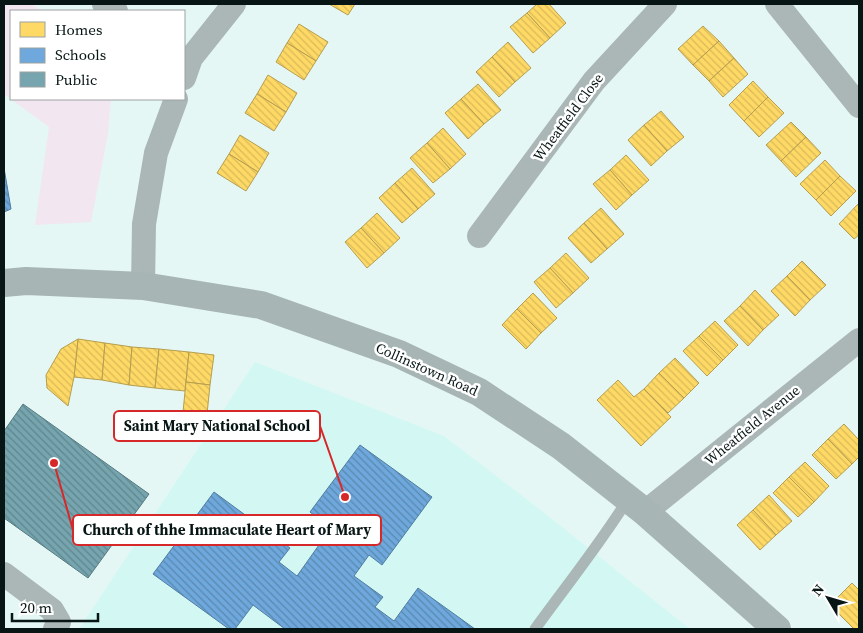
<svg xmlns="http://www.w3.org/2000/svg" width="863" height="633" viewBox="0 0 863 633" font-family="'Source Serif 4',serif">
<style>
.built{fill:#d3f8f3}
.green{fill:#f2e6f0}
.homes{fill:url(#homes-back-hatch);stroke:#b59e4e}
.schools{fill:url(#schools-back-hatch);stroke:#507ca0}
.public{fill:url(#public-back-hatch);stroke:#557a81}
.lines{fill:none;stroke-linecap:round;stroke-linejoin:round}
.lane{stroke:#abb7b6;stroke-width:11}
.street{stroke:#abb7b6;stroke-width:24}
.secondary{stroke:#a7b6b4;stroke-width:28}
.labels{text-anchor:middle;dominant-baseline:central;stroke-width:5;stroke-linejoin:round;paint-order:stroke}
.street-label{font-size:14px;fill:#071615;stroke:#fff}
.leader{fill:none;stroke:#d62828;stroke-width:2}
.callout-dot{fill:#d62828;stroke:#fff;stroke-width:2}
.callout{fill:#fff;stroke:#d62828;stroke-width:2}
.callout-label{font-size:15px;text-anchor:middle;font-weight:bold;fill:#071615}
</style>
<defs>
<pattern id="homes-back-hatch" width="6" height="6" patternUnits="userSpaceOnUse" patternTransform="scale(1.25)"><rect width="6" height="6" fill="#ffd966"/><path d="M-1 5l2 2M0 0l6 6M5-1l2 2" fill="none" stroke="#d9ba58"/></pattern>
<pattern id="schools-back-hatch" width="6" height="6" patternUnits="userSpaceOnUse" patternTransform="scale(1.25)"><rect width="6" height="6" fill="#6fa8dc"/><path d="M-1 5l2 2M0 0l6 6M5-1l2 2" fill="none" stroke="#5988b1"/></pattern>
<pattern id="public-back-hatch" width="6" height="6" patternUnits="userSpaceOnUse" patternTransform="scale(1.25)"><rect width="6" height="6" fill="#76a5af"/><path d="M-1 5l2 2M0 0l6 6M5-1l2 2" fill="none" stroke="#5f858d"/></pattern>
</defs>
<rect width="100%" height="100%" fill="#e5f7f4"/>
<path class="built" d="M255 362 444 436 542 511 690 629H79Z"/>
<path class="green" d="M4 4H31L43 11H11V99H111L108 134 91 222 35 225 49 127 4 94Z"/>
<g class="homes">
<path d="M329 4H355L348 15Z"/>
<path d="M537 4H549L566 23 550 38 527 13Z"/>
<path d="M527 13 550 38 533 53 510 27Z"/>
<path d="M299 24 328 42 316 61 287 43Z"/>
<path d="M703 26 719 41 693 65 678 49Z"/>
<path d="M719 41 734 58 709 81 693 65Z"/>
<path d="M508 42 531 68 515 82 492 57Z"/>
<path d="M287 43 316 61 304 80 276 62Z"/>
<path d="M492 57 515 82 499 97 476 72Z"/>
<path d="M734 58 748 74 723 97 709 81Z"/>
<path d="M268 75 297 93 286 112 257 94Z"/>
<path d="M753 81 768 97 744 121 729 105Z"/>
<path d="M478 84 501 110 484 124 461 99Z"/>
<path d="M257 94 286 112 274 131 245 113Z"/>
<path d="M768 97 784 113 759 137 744 121Z"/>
<path d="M461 99 484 124 468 139 445 113Z"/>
<path d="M661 111 684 137 667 151 644 125Z"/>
<path d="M791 122 806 137 781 161 766 145Z"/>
<path d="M644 125 667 151 651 166 628 140Z"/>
<path d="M443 128 466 154 450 169 427 143Z"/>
<path d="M240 135 269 153 258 172 229 154Z"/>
<path d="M806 137 821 153 796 177 781 161Z"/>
<path d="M427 143 450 169 433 183 410 158Z"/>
<path d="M229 154 258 172 246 191 217 173Z"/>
<path d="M626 155 649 180 632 195 610 170Z"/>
<path d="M825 160 840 176 816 200 800 184Z"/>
<path d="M412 168 435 194 418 209 395 183Z"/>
<path d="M610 170 632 195 616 210 593 184Z"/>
<path d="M840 176 856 191 831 216 816 200Z"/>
<path d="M395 183 418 209 402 223 379 198Z"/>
<path d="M859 203V235L854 239 839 224Z"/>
<path d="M601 208 624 234 607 249 584 223Z"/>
<path d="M377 213 400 238 384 253 361 228Z"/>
<path d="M584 223 607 249 591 263 568 238Z"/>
<path d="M361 228 384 253 367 268 345 242Z"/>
<path d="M566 253 589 278 573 293 550 268Z"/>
<path d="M802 261 826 285 810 300 787 276Z"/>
<path d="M550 268 573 293 556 308 534 282Z"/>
<path d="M787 276 810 300 795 316 771 291Z"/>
<path d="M755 290 779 315 763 330 740 306Z"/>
<path d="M533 293 557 318 541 333 517 309Z"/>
<path d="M740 306 763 330 748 346 724 321Z"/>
<path d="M517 309 541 333 526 349 502 325Z"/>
<path d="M715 321 738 345 723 360 699 336Z"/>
<path d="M699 336 723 360 707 376 683 351Z"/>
<path d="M78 339 105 343 102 380 74 377Z"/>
<path d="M78 339 74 377 68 406 47 388 46 375 61 349Z"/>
<path d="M105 343 132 347 129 385 102 380Z"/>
<path d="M132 347 159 349 155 388 129 385Z"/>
<path d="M159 349 189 352 185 391 155 388Z"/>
<path d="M189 352 214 355 210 385 186 382Z"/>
<path d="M675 358 699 383 684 398 659 373Z"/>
<path d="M659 373 684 398 668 413 644 389Z"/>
<path d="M618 380 634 397 644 389 671 417 641 446 597 400Z"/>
<path d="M186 382 210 385 207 414 183 412Z"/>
<path d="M844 424 859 440V457L852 464 828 439Z"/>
<path d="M828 439 852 464 836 479 812 455Z"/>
<path d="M805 462 829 486 814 502 789 477Z"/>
<path d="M789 477 814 502 798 517 773 493Z"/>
<path d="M769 495 792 521 776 535 753 510Z"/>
<path d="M753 510 776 535 760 550 737 525Z"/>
<path d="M852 583 859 590V629H854L830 605Z"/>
</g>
<g class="schools">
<path d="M4 168 11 209 4 212Z"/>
<path d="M360 445 432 497 382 565 369 555 354 576 383 597 375 607 394 621 418 588 475 629H285L253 605 235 629H229L153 574 214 492 290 548 279 562 297 576 331 528 310 512Z"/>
</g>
<path class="public" d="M23 404 149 494 88 578 4 518V431Z"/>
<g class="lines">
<path class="lane" d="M535 629C566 586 600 544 628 499"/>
<g class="street">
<path d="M104 4 116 11"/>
<path d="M777 4 859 106"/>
<path d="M184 78 191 58 234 4"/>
<path d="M479 236 594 81 665 4"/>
<path d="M143 286 144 224 156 153 176 99"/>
<path d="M645 512 859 340"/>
<path d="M4 574 52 610 59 622 55 629"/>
</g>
<path class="secondary" d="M4 283 26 281 143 286 261 305 399 354 479 392 561 446 645 512 777 629"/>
</g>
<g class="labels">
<g class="street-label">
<text transform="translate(568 117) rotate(-53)">Wheatfield Close</text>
<text transform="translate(427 369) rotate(24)">Collinstown Road</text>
<text transform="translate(752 425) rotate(-39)">Wheatfield Avenue</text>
</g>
</g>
<path class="leader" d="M345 497L320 426M54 463L73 530"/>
<g class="callout-dot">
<circle cx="345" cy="497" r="5"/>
<circle cx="54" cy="463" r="5"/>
</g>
<g class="callout">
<rect x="114" y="411" width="206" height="30" rx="5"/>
<rect x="73" y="515" width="308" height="30" rx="5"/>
</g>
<g class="callout-label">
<text x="217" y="431">Saint Mary National School</text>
<text x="227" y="535">Church of thhe Immaculate Heart of Mary</text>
</g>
<rect width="863" height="633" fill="none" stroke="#071615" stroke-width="10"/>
<rect x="10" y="10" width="175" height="90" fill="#ffffff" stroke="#9ca2a1"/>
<rect x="20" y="22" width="25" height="15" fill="#ffd966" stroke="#9ca2a1"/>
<text x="55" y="35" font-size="15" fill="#071615">Homes</text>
<rect x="20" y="48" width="25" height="15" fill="#6fa8dc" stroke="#9ca2a1"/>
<text x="55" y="60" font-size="15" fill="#071615">Schools</text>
<rect x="20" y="72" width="25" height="15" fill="#76a5af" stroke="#9ca2a1"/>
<text x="55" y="85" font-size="15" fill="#071615">Public</text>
<g transform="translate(828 598) rotate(308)" stroke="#ffffff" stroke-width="4" paint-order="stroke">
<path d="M0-4L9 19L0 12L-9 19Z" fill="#071615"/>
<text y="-8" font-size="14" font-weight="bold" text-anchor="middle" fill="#071615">N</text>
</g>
<path d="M12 613v8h86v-8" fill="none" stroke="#071615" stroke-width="2.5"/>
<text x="20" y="613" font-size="15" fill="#071615" stroke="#ffffff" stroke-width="4" paint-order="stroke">20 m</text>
</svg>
